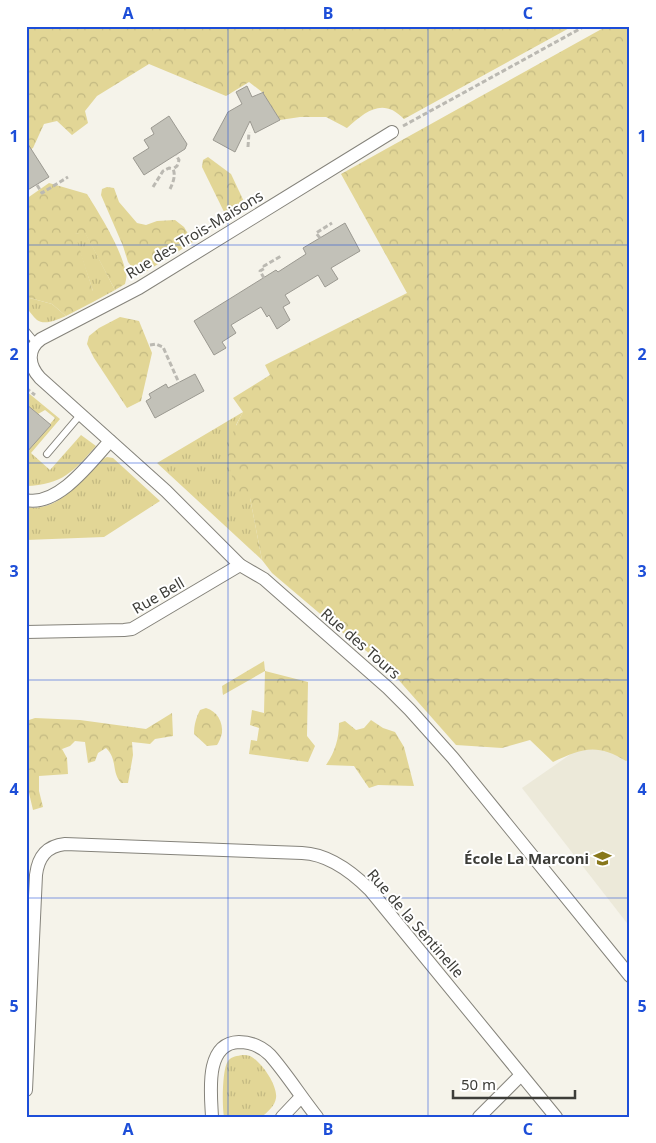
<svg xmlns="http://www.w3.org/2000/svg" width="656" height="1143" viewBox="0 0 656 1143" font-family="'Noto Sans',sans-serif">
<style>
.built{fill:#ece9d9}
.grass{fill:url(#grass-tufts)}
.forest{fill:url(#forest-crowns)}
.building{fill:#c2c1b8;stroke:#9b9991}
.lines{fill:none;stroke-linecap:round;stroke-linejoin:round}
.lane-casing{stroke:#85837b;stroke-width:8}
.street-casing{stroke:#85837b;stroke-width:14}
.path{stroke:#bbb9b2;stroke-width:3;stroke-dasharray:5 2.5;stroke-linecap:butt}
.lane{stroke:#fff;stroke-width:6}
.street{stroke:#fff;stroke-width:12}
.grid{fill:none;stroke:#1d4ed8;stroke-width:1;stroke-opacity:0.55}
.labels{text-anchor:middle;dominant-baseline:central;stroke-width:4;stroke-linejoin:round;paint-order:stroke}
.street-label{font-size:15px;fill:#3d3d39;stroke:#fff}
.poi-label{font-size:15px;font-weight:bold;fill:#3d3d39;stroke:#fff;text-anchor:end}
.neatline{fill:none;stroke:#1d4ed8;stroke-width:2}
.grid-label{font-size:16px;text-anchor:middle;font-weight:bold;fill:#1d4ed8}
</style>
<defs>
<pattern id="grass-tufts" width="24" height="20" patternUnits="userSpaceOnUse" patternTransform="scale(1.25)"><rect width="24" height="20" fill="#e2d696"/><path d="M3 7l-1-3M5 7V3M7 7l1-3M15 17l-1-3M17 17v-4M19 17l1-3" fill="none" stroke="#c3b982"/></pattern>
<pattern id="forest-crowns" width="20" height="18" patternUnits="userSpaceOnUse" patternTransform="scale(1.25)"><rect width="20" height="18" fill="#e2d696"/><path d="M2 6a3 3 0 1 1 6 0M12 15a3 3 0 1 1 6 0" fill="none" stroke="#c3b982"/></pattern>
</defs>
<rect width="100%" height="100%" fill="#f5f3ea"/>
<path class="built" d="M630 713V927L522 788Z"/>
<g class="grass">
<path d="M85 232 115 290 93 302V291L74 234Z"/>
<path d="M26 297 52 304 66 316C58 319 45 326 37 320 33 317 30 311 26 308Z"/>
<path d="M26 391 60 419 31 453 50 470 81 435 96 446C74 471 62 485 26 486V453L55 418 45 410 38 414 26 404Z"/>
<path d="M243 412 236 425 262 560 157 463Z"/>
<path d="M107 457 113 458 160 501 104 537 26 540V507C54 512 72 490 89 472 95 466 100 460 107 457Z"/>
<path d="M243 1055C245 1055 248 1055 250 1056 262 1062 278 1086 276 1098 275 1106 268 1111 262 1117H224C222 1107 222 1069 228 1061 232 1056 237 1056 243 1055Z"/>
</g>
<g class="forest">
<path d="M26 26H573L404 119C383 97 366 111 347 128L326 117H300L280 120 262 92 249 82 226 96 149 64 97 96 85 111 88 123 72 135 57 121 44 124 33 148 26 152Z"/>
<path d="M607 26H630V759L626 761C597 743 582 748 553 762L530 740 502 748 456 745 388 668 338 629 272 573 262 560 250 498 238 493C224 457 224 447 243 412L233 398 270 375 265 365 407 293 341 174Z"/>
<path d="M208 157 231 174 247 208 228 220 202 167 203 160Z"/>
<path d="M49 183 87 194C100 215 121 248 126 273 127 276 126 280 125 284L115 290 85 233 75 234 93 291V302L66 316 52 304 26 297V199Z"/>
<path d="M107 187 114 188 119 202 137 223 146 225 157 221 175 220 184 227 193 242 139 276 128 262 123 246 101 195 102 189Z"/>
<path d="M120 317 139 321 152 353 141 401 127 408 94 358 87 344 89 336 99 328Z"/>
<path d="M264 661 265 671 308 682 307 736 315 746 308 762 249 754 251 740 257 741 259 728 250 725 252 710 264 713 265 671 223 695 222 686Z"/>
<path d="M206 708C217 711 223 722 222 733 221 737 219 742 217 745L207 746 194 734C194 725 196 718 200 710Z"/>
<path d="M172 713 173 736 155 739 150 744 132 742 133 755 128 783H121C111 771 118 760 106 748L98 753 95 761 88 763 85 742 75 741 70 746 62 749 67 758 68 774 39 776V791L43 807 33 810 29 793V778L26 771V721L35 718 80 720 146 729Z"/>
<path d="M371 720 383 728 395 732 404 747 414 786 378 785 369 788 354 766 326 765C335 752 339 739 339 723L345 721 356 730 364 728Z"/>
</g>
<g class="building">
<path d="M247 86 252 97 264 92 263 93 280 120 255 133 250 121 235 152 213 140 228 112 242 104 236 92Z"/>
<path d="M169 116 187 144 185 149 144 175 133 158 149 148 144 140 154 134 151 128Z"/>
<path d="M26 141 49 177 26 191Z"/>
<path d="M345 223 360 251 331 268 338 279 325 287 318 275 285 295 290 303 283 307 290 320 277 329 269 315 267 317 261 307 231 325 236 333 222 342 226 348 214 355 194 321 276 270 278 272 306 254 303 248Z"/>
<path d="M195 374 204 391 155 418 146 401 151 398 149 394 166 384 168 388Z"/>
<path d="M26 404 51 425 26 453Z"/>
</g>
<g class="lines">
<defs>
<g id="lane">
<path d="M26 331 36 343"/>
<path d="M47 454 81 414"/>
</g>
<g id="street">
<path d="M392 132 139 288 41 339C26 350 29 366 40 378L166 491 240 565 264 579 388 688 410 710 453 758 630 976"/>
<path d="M26 500C58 507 91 462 110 441"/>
<path d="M26 632 124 630 132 629 240 565"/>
<path d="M26 1090 36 875C38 858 46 846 65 844L302 853C328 854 352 872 370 890L556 1117"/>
<path d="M212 1117C211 1094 204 1043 239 1042 251 1042 261 1046 270 1055 286 1073 301 1097 317 1117"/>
<path d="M282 1117 301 1097"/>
<path d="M479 1117 521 1075"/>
</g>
</defs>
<use href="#lane" class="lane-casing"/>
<use href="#street" class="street-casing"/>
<g class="path">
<path d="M403 126 585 26"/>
<path d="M248 147 249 132"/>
<path d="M37 185 42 193 68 177"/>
<path d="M153 187 163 171 169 168 173 169"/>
<path d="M170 189C173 183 176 175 173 169L177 166 179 160 176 155"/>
<path d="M320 238 316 233 332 223"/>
<path d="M264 278 260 271 265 268 264 266 281 256"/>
<path d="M150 345 156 344 163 347 179 383"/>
<path d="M26 388 35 395"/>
</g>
<use href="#lane" class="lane"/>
<use href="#street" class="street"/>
</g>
<path class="grid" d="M228 26V1117M428 26V1117M26 245H630M26 463H630M26 680H630M26 898H630"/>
<defs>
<symbol id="school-bare" viewBox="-9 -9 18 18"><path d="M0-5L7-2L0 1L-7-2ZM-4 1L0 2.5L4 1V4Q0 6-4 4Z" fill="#88781c" stroke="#fff" stroke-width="2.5" paint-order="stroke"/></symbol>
</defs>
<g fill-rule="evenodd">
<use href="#school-bare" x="590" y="846" width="25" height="25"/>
</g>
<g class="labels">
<g class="street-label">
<text transform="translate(194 234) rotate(-31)">Rue des Trois-Maisons</text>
<text transform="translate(158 595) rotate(-30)">Rue Bell</text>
<text transform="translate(361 643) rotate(41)">Rue des Tours</text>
<text transform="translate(416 923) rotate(49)">Rue de la Sentinelle</text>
</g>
<g class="poi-label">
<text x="589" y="858">École La Marconi</text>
</g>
</g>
<rect width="656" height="1143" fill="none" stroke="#ffffff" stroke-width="55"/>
<path d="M453 1090v8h122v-8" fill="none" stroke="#3d3d39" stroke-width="2.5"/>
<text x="461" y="1090" font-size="15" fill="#3d3d39" stroke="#ffffff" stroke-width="4" paint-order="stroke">50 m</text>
<rect x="28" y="28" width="600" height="1088" class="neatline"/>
<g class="grid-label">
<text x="128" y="19">A</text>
<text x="328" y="19">B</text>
<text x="528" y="19">C</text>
<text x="14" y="142">1</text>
<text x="642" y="142">1</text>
<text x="14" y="360">2</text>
<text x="642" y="360">2</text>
<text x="14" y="577">3</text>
<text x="642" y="577">3</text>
<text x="14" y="795">4</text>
<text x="642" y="795">4</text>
<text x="14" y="1012">5</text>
<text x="642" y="1012">5</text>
<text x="128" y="1135">A</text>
<text x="328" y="1135">B</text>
<text x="528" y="1135">C</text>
</g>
</svg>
